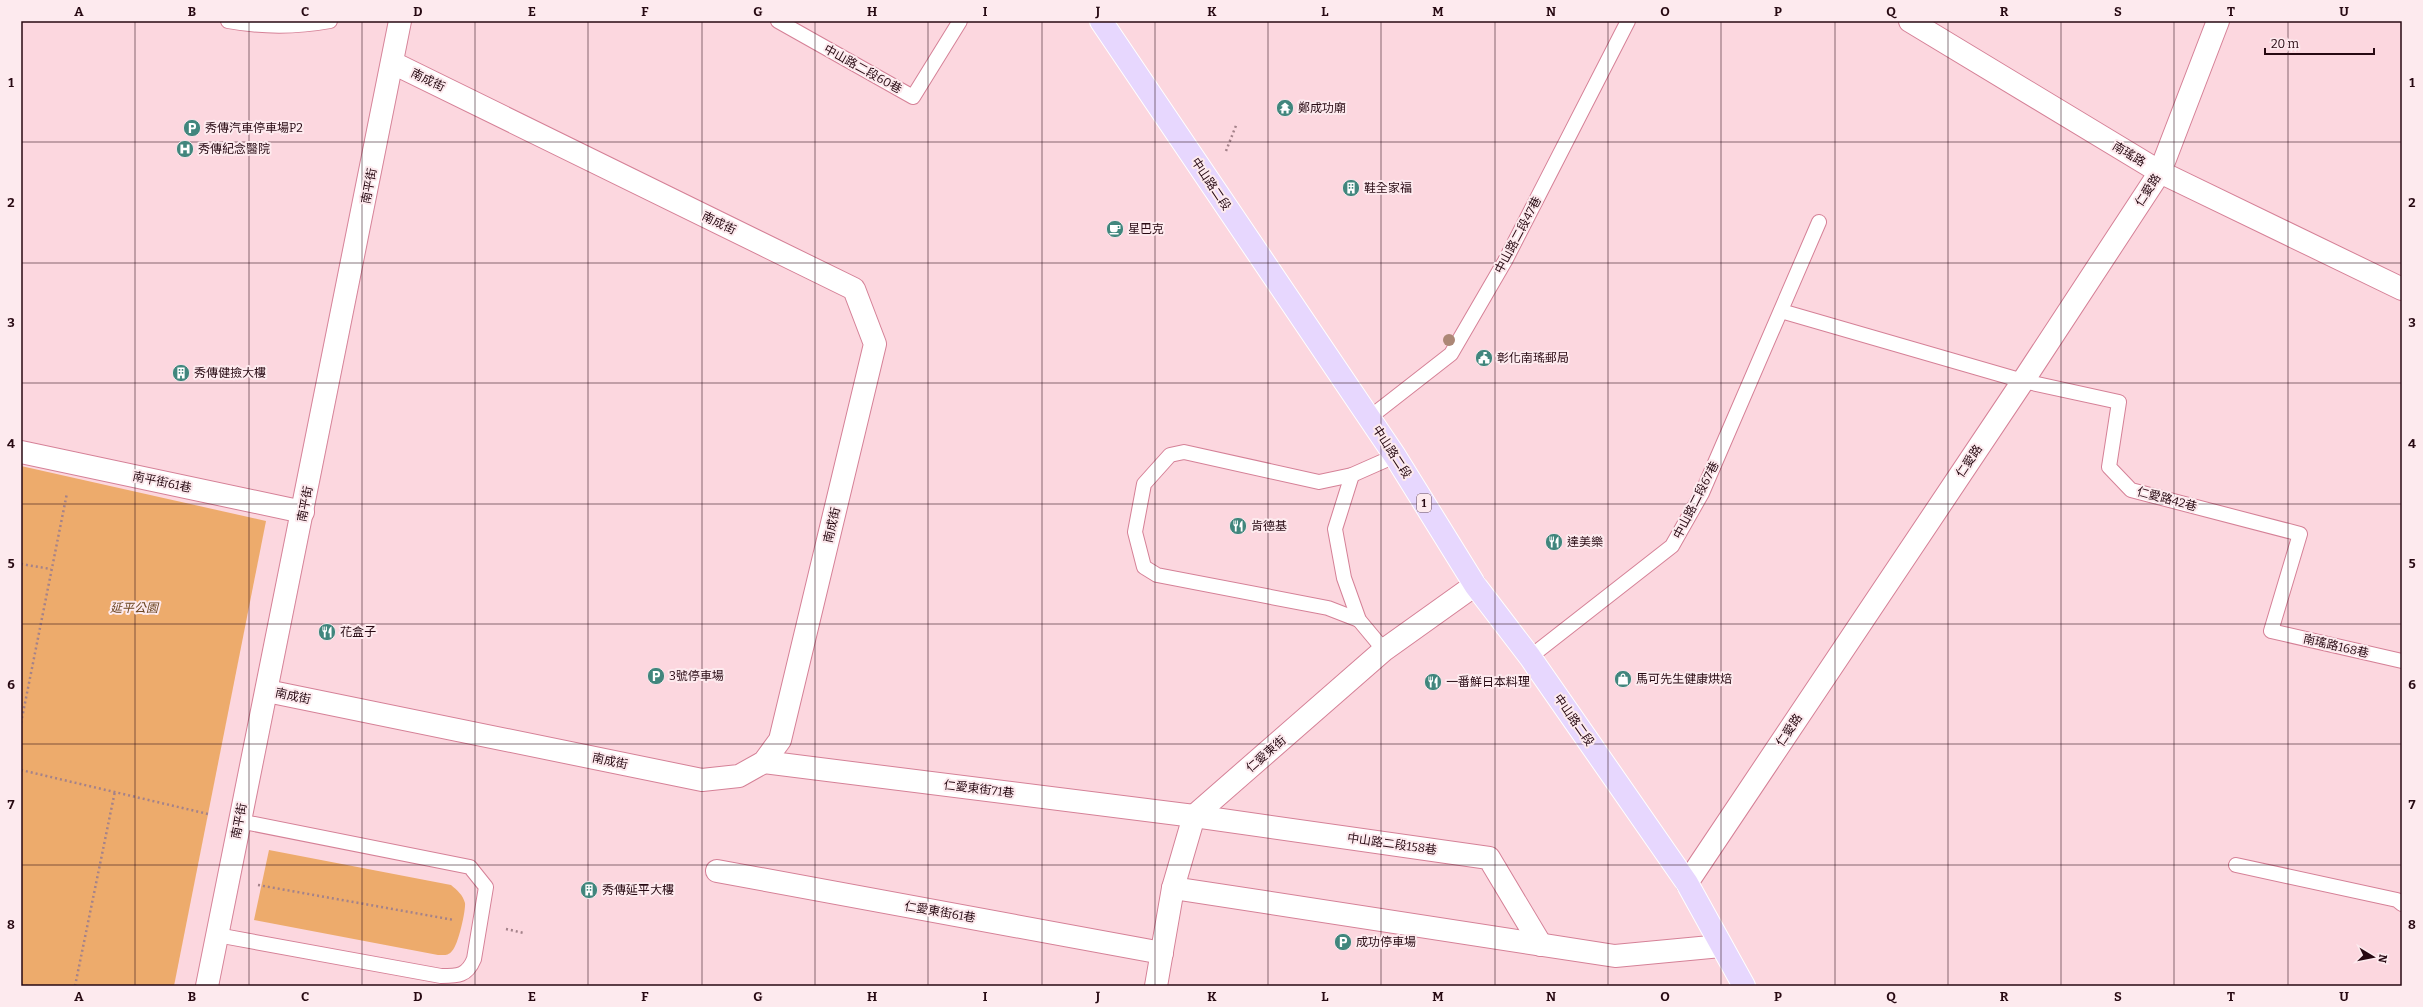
<svg xmlns="http://www.w3.org/2000/svg" width="2423" height="1007" viewBox="0 0 2423 1007" font-family="Bitter,'Noto Sans TC',serif">
<style>
.green{fill:#edab6c}
.lines{fill:none;stroke-linecap:round;stroke-linejoin:round}
.lane-casing{stroke:#d58197;stroke-width:16}
.street-casing{stroke:#d58197;stroke-width:24}
.primary-casing{stroke:#fff;stroke-width:24}
.path{stroke:#a4828a;stroke-width:2.5;stroke-dasharray:2 3;stroke-linecap:butt}
.lane{stroke:#fff;stroke-width:14}
.street{stroke:#fff;stroke-width:22}
.primary{stroke:#e7d7fe;stroke-width:22}
.tree{fill:#ac8776}
.grid{fill:none;stroke:#270912;stroke-width:1;stroke-opacity:0.55}
.labels{text-anchor:middle;dominant-baseline:central;stroke-width:4;stroke-linejoin:round;paint-order:stroke}
.shield{fill:#fdeaee;stroke:#674c54;stroke-width:1}
.shield-label{font-size:11px;font-weight:bold;fill:#270912}
.street-label{font-size:12px;fill:#270912;stroke:#fdeaee}
.poi-label{font-size:12px;fill:#270912;stroke:#fdeaee;text-anchor:start}
.park-label{font-size:12px;font-style:italic;fill:#6a4521;stroke:#fdeaee}
.neatline{fill:none;stroke:#270912;stroke-width:1.5}
.grid-label{font-size:13px;text-anchor:middle;font-weight:bold;fill:#270912}
</style>
<rect width="100%" height="100%" fill="#fcd7df"/>
<g class="green">
<path d="M21 466 266 521 174 986H21Z"/>
<path d="M269 850 451 885C457 890 463 895 465 903 466 910 458 946 452 951 448 956 444 955 438 955L254 920Z"/>
</g>
<g class="lines">
<defs>
<g id="lane">
<path d="M228 21C261 27 297 27 330 21"/>
<path d="M778 21 913 97 960 21"/>
<path d="M1781 311 2023 381 2119 402 2109 467 2131 490 2300 534 2271 631 2402 661"/>
<path d="M1369 418 1451 354 1505 261 1628 21"/>
<path d="M1352 475 1335 529 1344 578 1359 620 1384 650"/>
<path d="M1359 620 1328 608 1157 575 1144 567 1135 532 1144 484 1170 455 1184 452 1319 482 1352 475 1395 456"/>
<path d="M1530 657 1672 546 1702 493 1819 222"/>
<path d="M2236 865 2397 900 2402 904"/>
<path d="M217 935 441 976C458 976 467 976 474 959L486 887 470 867 239 821"/>
</g>
<g id="street">
<path d="M1910 21 2160 172 2402 289"/>
<path d="M21 452 303 512"/>
<path d="M267 691 702 780 739 776 764 762 780 740 875 344 854 289 393 63"/>
<path d="M764 762 1194 816 1489 858 1541 945"/>
<path d="M717 871 1162 953"/>
<path d="M1687 883 2023 381 2160 172 2218 21"/>
<path d="M1173 888 1615 956 1721 946"/>
<path d="M207 986 400 21"/>
<path d="M1156 986 1173 888 1194 816 1384 650 1475 585"/>
</g>
<path id="primary" d="M1101 21 1395 456 1475 585 1530 657 1687 883 1744 986"/>
</defs>
<use href="#lane" class="lane-casing"/>
<use href="#street" class="street-casing"/>
<use href="#primary" class="primary-casing"/>
<g class="path">
<path d="M1226 151 1237 123"/>
<path d="M21 564 51 569"/>
<path d="M21 723 67 493"/>
<path d="M21 770 208 814"/>
<path d="M258 885 454 920"/>
<path d="M506 929 524 933"/>
<path d="M21 985 29 986"/>
<path d="M75 986 115 791"/>
</g>
<use href="#lane" class="lane"/>
<use href="#street" class="street"/>
<use href="#primary" class="primary"/>
</g>
<circle class="tree" cx="1449" cy="340" r="6"/>
<path class="grid" d="M135 21V986M249 21V986M362 21V986M475 21V986M588 21V986M702 21V986M815 21V986M928 21V986M1042 21V986M1155 21V986M1268 21V986M1381 21V986M1495 21V986M1608 21V986M1721 21V986M1835 21V986M1948 21V986M2061 21V986M2174 21V986M2288 21V986M21 142H2402M21 263H2402M21 383H2402M21 504H2402M21 624H2402M21 744H2402M21 865H2402"/>
<defs>
<symbol id="temple-disc" viewBox="-11 -11 22 22"><circle r="9.5" fill="#41867d" stroke="#fdeaee"/><path d="M0-6L5-2H3V0L6.5 2.5H4V6H1.5V3h-3V6H-4V2.5H-6.5L-3 0V-2H-5Z" fill="#fff"/></symbol>
<symbol id="parking-disc" viewBox="-11 -11 22 22"><circle r="9.5" fill="#41867d" stroke="#fdeaee"/><path d="M-3.5-5.5H1a3.5 3.5 0 0 1 0 7H-1V5.5H-3.5ZM-1-3.4V-.6H.8a1.4 1.4 0 0 0 0-2.8Z" fill="#fff"/></symbol>
<symbol id="hospital-disc" viewBox="-11 -11 22 22"><circle r="9.5" fill="#41867d" stroke="#fdeaee"/><path d="M-5-5h3v3.5h4V-5h3V5h-3V1.5h-4V5h-3Z" fill="#fff"/></symbol>
<symbol id="building-disc" viewBox="-11 -11 22 22"><circle r="9.5" fill="#41867d" stroke="#fdeaee"/><path d="M-4-6H4V6H1V3H-1V6H-4ZM-2.5-4.3h1.7v1.8h-1.7ZM.8-4.3h1.7v1.8H.8ZM-2.5-1h1.7V.8h-1.7ZM.8-1h1.7V.8H.8Z" fill="#fff"/></symbol>
<symbol id="cafe-disc" viewBox="-11 -11 22 22"><circle r="9.5" fill="#41867d" stroke="#fdeaee"/><path d="M-5.5-4.5H6V0H3Q3 3.5 0 3.5H-2.5Q-5.5 3.5-5.5 0ZM3-3.2v2h1.7v-2ZM-6 4.5H4V6H-6Z" fill="#fff"/></symbol>
<symbol id="civic-disc" viewBox="-11 -11 22 22"><circle r="9.5" fill="#41867d" stroke="#fdeaee"/><path d="M-.6-6.5H3V-4.5H.6V-3L4-1V1h2V6H-6V1h2V-1L-.6-3ZM-1.2 2.5V6h2.4V2.5Z" fill="#fff"/></symbol>
<symbol id="restaurant-disc" viewBox="-11 -11 22 22"><circle r="9.5" fill="#41867d" stroke="#fdeaee"/><path d="M-5-6h1v4h1v-4h1v4h1v-4h1v5L-1.5 .5V6h-2V.5L-5-1ZM5-6V6H3V1.5H1.5Q1.5-4 5-6Z" fill="#fff"/></symbol>
<symbol id="shop-disc" viewBox="-11 -11 22 22"><circle r="9.5" fill="#41867d" stroke="#fdeaee"/><path d="M-5-2.5h2.3a2.7 3.5 0 0 1 5.4 0H5L5.5 6h-11ZM-1.5-2.5h3a1.5 2.3 0 0 0-3 0Z" fill="#fff"/></symbol>
</defs>
<g fill-rule="evenodd">
<use href="#temple-disc" x="1275" y="98" width="20" height="20"/>
<use href="#parking-disc" x="182" y="118" width="20" height="20"/>
<use href="#hospital-disc" x="175" y="139" width="20" height="20"/>
<use href="#building-disc" x="1341" y="178" width="20" height="20"/>
<use href="#cafe-disc" x="1105" y="219" width="20" height="20"/>
<use href="#civic-disc" x="1474" y="348" width="20" height="20"/>
<use href="#building-disc" x="171" y="363" width="20" height="20"/>
<use href="#restaurant-disc" x="1228" y="516" width="20" height="20"/>
<use href="#restaurant-disc" x="1544" y="532" width="20" height="20"/>
<use href="#restaurant-disc" x="317" y="622" width="20" height="20"/>
<use href="#parking-disc" x="646" y="666" width="20" height="20"/>
<use href="#shop-disc" x="1613" y="669" width="20" height="20"/>
<use href="#restaurant-disc" x="1423" y="672" width="20" height="20"/>
<use href="#building-disc" x="579" y="880" width="20" height="20"/>
<use href="#parking-disc" x="1333" y="932" width="20" height="20"/>
</g>
<g class="labels">
<rect class="shield" x="1417" y="494" width="14" height="18" rx="3"/>
<g class="shield-label">
<text x="1424" y="503">1</text>
</g>
<g class="street-label">
<text transform="translate(863 69) rotate(29)">中山路二段60巷</text>
<text transform="translate(428 80) rotate(26)">南成街</text>
<text transform="translate(2129 154) rotate(31)">南瑤路</text>
<text transform="translate(1211 184) rotate(56)">中山路二段</text>
<text transform="translate(369 186) rotate(-79)">南平街</text>
<text transform="translate(2148 190) rotate(-57)">仁愛路</text>
<text transform="translate(719 223) rotate(26)">南成街</text>
<text transform="translate(1518 235) rotate(-62)">中山路二段47巷</text>
<text transform="translate(1392 452) rotate(57)">中山路二段</text>
<text transform="translate(1969 461) rotate(-56)">仁愛路</text>
<text transform="translate(162 482) rotate(12)">南平街61巷</text>
<text transform="translate(2167 499) rotate(15)">仁愛路42巷</text>
<text transform="translate(1696 500) rotate(-63)">中山路二段67巷</text>
<text transform="translate(305 504) rotate(-79)">南平街</text>
<text transform="translate(832 525) rotate(-77)">南成街</text>
<text transform="translate(2336 646) rotate(13)">南瑤路168巷</text>
<text transform="translate(293 696) rotate(12)">南成街</text>
<text transform="translate(1574 720) rotate(55)">中山路二段</text>
<text transform="translate(1789 730) rotate(-56)">仁愛路</text>
<text transform="translate(1266 754) rotate(-41)">仁愛東街</text>
<text transform="translate(610 761) rotate(12)">南成街</text>
<text transform="translate(979 789) rotate(7)">仁愛東街71巷</text>
<text transform="translate(239 821) rotate(-79)">南平街</text>
<text transform="translate(1392 844) rotate(8)">中山路二段158巷</text>
<text transform="translate(940 912) rotate(10)">仁愛東街61巷</text>
</g>
<g class="poi-label">
<text x="1298" y="108">鄭成功廟</text>
<text x="205" y="128">秀傳汽車停車場P2</text>
<text x="198" y="149">秀傳紀念醫院</text>
<text x="1364" y="188">鞋全家福</text>
<text x="1128" y="229">星巴克</text>
<text x="1497" y="358">彰化南瑤郵局</text>
<text x="194" y="373">秀傳健撿大樓</text>
<text x="1251" y="526">肯德基</text>
<text x="1567" y="542">達美樂</text>
<text x="340" y="632">花盒子</text>
<text x="669" y="676">3號停車場</text>
<text x="1636" y="679">馬可先生健康烘焙</text>
<text x="1446" y="682">一番鮮日本料理</text>
<text x="602" y="890">秀傳延平大樓</text>
<text x="1356" y="942">成功停車場</text>
</g>
<g class="park-label">
<text x="134" y="608">延平公園</text>
</g>
</g>
<rect width="2423" height="1007" fill="none" stroke="#fdeaee" stroke-width="44"/>
<g transform="translate(2373 957) rotate(100)" stroke="#fdeaee" stroke-width="3" paint-order="stroke">
<path d="M0-3L7 15L0 10L-7 15Z" fill="#270912"/>
<text y="-6" font-size="11" font-weight="bold" text-anchor="middle" fill="#270912">N</text>
</g>
<path d="M2265 48v6h109v-6" fill="none" stroke="#270912" stroke-width="2"/>
<text x="2271" y="48" font-size="12" fill="#270912" stroke="#fdeaee" stroke-width="3" paint-order="stroke">20 m</text>
<rect x="22" y="22" width="2379" height="963" class="neatline"/>
<g class="grid-label">
<text x="79" y="16">A</text>
<text x="192" y="16">B</text>
<text x="305" y="16">C</text>
<text x="418" y="16">D</text>
<text x="532" y="16">E</text>
<text x="645" y="16">F</text>
<text x="758" y="16">G</text>
<text x="872" y="16">H</text>
<text x="985" y="16">I</text>
<text x="1098" y="16">J</text>
<text x="1212" y="16">K</text>
<text x="1325" y="16">L</text>
<text x="1438" y="16">M</text>
<text x="1551" y="16">N</text>
<text x="1665" y="16">O</text>
<text x="1778" y="16">P</text>
<text x="1891" y="16">Q</text>
<text x="2004" y="16">R</text>
<text x="2118" y="16">S</text>
<text x="2231" y="16">T</text>
<text x="2344" y="16">U</text>
<text x="11" y="87">1</text>
<text x="2412" y="87">1</text>
<text x="11" y="207">2</text>
<text x="2412" y="207">2</text>
<text x="11" y="327">3</text>
<text x="2412" y="327">3</text>
<text x="11" y="448">4</text>
<text x="2412" y="448">4</text>
<text x="11" y="568">5</text>
<text x="2412" y="568">5</text>
<text x="11" y="689">6</text>
<text x="2412" y="689">6</text>
<text x="11" y="809">7</text>
<text x="2412" y="809">7</text>
<text x="11" y="929">8</text>
<text x="2412" y="929">8</text>
<text x="79" y="1001">A</text>
<text x="192" y="1001">B</text>
<text x="305" y="1001">C</text>
<text x="418" y="1001">D</text>
<text x="532" y="1001">E</text>
<text x="645" y="1001">F</text>
<text x="758" y="1001">G</text>
<text x="872" y="1001">H</text>
<text x="985" y="1001">I</text>
<text x="1098" y="1001">J</text>
<text x="1212" y="1001">K</text>
<text x="1325" y="1001">L</text>
<text x="1438" y="1001">M</text>
<text x="1551" y="1001">N</text>
<text x="1665" y="1001">O</text>
<text x="1778" y="1001">P</text>
<text x="1891" y="1001">Q</text>
<text x="2004" y="1001">R</text>
<text x="2118" y="1001">S</text>
<text x="2231" y="1001">T</text>
<text x="2344" y="1001">U</text>
</g>
</svg>
